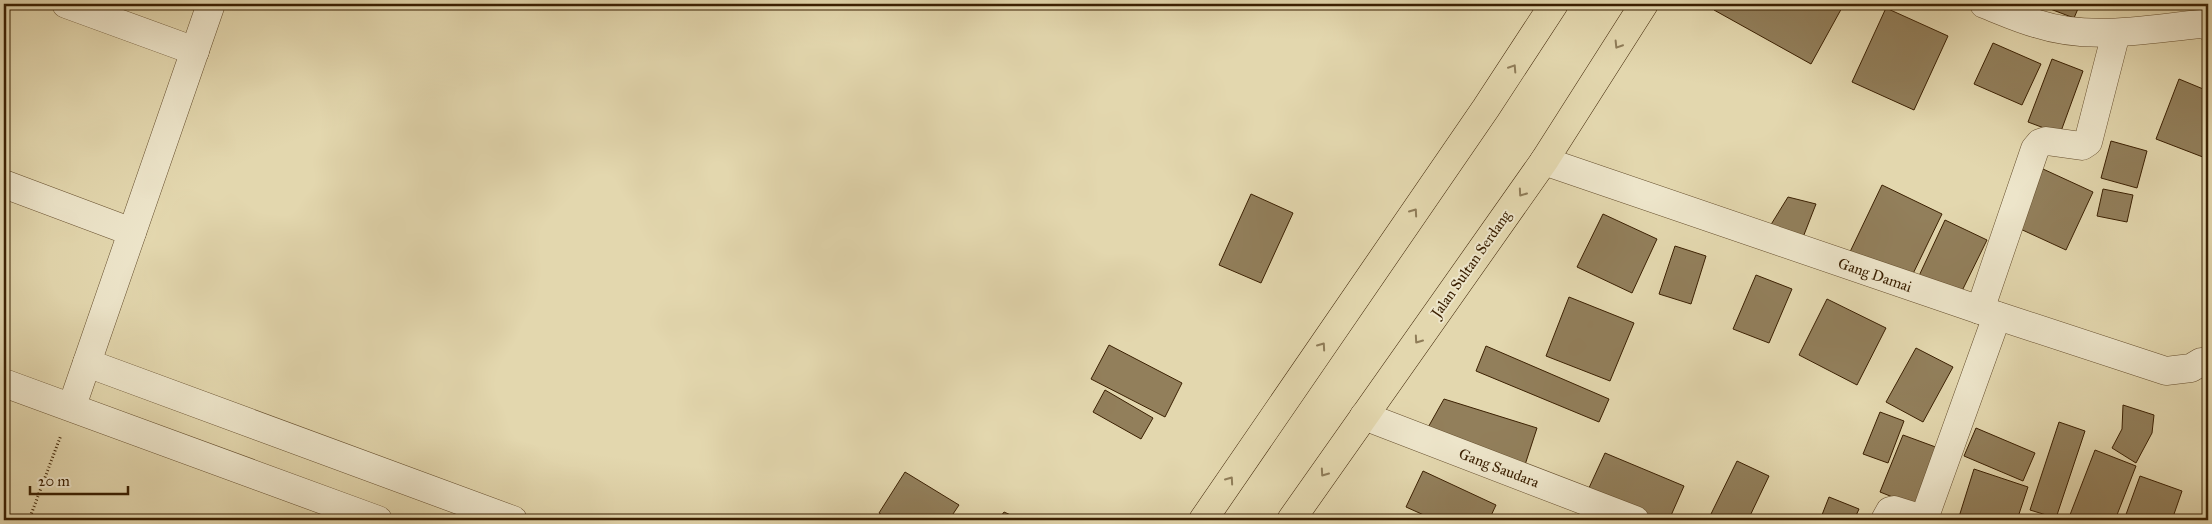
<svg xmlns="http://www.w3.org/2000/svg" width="2212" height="524" viewBox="0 0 2212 524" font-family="'IM FELL Great Primer',serif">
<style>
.building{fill:#927f5b;stroke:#3b2002}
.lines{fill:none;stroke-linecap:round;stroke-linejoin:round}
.street-casing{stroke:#654e2d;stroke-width:29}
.highway-casing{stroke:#3b2002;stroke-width:29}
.path{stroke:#3b2002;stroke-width:3;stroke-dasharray:1 2.5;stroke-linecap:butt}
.street{stroke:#ede5ca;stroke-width:28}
.highway{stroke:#e3d7ae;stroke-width:28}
.oneway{stroke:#8f7c58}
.labels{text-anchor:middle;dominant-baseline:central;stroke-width:4;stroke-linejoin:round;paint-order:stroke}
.street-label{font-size:15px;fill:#3b2002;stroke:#ede5ca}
</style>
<rect width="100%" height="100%" fill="#e3d7ae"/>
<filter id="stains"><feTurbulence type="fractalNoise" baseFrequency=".004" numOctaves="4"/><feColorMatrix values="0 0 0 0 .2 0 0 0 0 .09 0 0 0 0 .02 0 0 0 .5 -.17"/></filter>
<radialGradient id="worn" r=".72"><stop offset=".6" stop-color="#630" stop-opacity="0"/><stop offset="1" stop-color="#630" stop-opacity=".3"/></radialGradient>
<g class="building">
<path d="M1717 4H1844L1811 64 1714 10Z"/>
<path d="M2023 4H2038L2036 8Z"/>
<path d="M2046 4H2080L2074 18 2045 7Z"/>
<path d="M1886 8 1948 36 1914 110 1852 82Z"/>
<path d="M1993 43 2041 64 2022 105 1974 84Z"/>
<path d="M2052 59 2083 71 2060 134 2028 122Z"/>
<path d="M2179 79 2208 91V159L2156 139Z"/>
<path d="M2111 141 2147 151 2137 188 2101 178Z"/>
<path d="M2043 169 2093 192 2066 250 2016 227Z"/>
<path d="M1882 185 1942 214 1909 282 1849 254Z"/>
<path d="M2103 189 2133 195 2127 222 2097 216Z"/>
<path d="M1251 194 1293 213 1261 283 1219 265Z"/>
<path d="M1788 197 1816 204 1800 245 1767 231Z"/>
<path d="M1603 214 1657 239 1632 293 1577 267Z"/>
<path d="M1945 220 1987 240 1959 297 1918 278Z"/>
<path d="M1675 246 1706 256 1691 304 1659 294Z"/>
<path d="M1756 275 1792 289 1769 343 1733 329Z"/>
<path d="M1569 297 1634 323 1610 381 1546 356Z"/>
<path d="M1827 299 1886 328 1857 385 1799 355Z"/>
<path d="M1109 345 1182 383 1165 417 1091 379Z"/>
<path d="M1486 346 1609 399 1599 422 1476 371Z"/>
<path d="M1916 348 1953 367 1923 422 1886 402Z"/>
<path d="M1105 390 1153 418 1141 439 1093 412Z"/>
<path d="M1444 399 1537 428 1523 471 1426 431Z"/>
<path d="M2123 405 2154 415 2152 433 2136 463 2112 448 2122 429Z"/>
<path d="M1880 412 1904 421 1888 463 1863 454Z"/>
<path d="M2059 422 2085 431 2056 518 2030 510Z"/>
<path d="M1976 428 2035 453 2023 481 1964 456Z"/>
<path d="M1903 435 1941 449 1918 507 1880 492Z"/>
<path d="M2095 450 2136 466 2115 520H2068Z"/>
<path d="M1605 453 1684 486 1669 520H1658L1588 490Z"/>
<path d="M1737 461 1769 476 1748 520H1725L1711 514Z"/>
<path d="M1974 469 2028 487 2017 520H1958Z"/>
<path d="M1423 471 1496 505 1489 520H1435L1406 507Z"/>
<path d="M905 472 959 505 949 520H890L879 513Z"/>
<path d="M2140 476 2182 491 2172 520H2124Z"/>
<path d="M1829 497 1859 509 1854 520H1820Z"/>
<path d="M1585 509 1609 520H1578Z"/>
<path d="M1004 512 1022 520H998Z"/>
</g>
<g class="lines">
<defs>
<g id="street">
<path d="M66 4 195 51"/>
<path d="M1984 4C2002 11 2019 19 2038 24 2090 41 2147 29 2201 24L2208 26"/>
<path d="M1544 161 1980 310 2166 371 2191 368 2201 362H2208"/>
<path d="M4 184 132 232"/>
<path d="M1980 310 2035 149 2040 143 2046 141 2082 146 2088 142 2116 33"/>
<path d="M87 363 513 520"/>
<path d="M4 383 378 520"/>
<path d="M72 406 211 4"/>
<path d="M1364 416 1635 520"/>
<path d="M1924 519 1997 316"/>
<path d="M1885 520 1890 511 1894 510 1926 520"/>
</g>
<g id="highway">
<path d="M1203 520 1486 108 1554 4"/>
<path d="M1291 520 1544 161 1644 4"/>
</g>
</defs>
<use href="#street" class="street-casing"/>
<use href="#highway" class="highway-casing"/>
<path class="path" d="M29 520 61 435"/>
<use href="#street" class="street"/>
<use href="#highway" class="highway"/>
</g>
<defs><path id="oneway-chevron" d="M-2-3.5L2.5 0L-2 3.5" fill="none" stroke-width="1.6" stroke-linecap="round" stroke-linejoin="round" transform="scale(1.25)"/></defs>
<g class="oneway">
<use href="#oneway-chevron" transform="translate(1618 45) rotate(122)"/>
<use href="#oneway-chevron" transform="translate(1513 68) rotate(-57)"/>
<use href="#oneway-chevron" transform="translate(1522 193) rotate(125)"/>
<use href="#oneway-chevron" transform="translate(1414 212) rotate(-55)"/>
<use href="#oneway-chevron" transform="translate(1418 340) rotate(125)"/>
<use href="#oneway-chevron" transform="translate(1322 346) rotate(-55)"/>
<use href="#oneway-chevron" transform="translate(1324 473) rotate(125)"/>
<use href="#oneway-chevron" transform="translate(1230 480) rotate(-55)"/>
</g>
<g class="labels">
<g class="street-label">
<text transform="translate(1471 264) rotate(-55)">Jalan Sultan Serdang</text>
<text transform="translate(1875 275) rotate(19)">Gang Damai</text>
<text transform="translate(1499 468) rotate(21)">Gang Saudara</text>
</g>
</g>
<rect width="2212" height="524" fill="none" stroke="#e3d7ae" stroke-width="20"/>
<rect x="5" y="5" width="2202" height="514" fill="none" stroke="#3b2002" stroke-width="2.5"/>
<rect x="10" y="10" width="2192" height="504" fill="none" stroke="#3b2002"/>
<path d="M30 486v8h98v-8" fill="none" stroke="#3b2002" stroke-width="2.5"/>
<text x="38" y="486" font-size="15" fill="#3b2002" stroke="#ede5ca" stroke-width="4" paint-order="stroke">20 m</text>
<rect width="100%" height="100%" filter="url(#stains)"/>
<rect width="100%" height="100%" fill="url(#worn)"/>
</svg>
